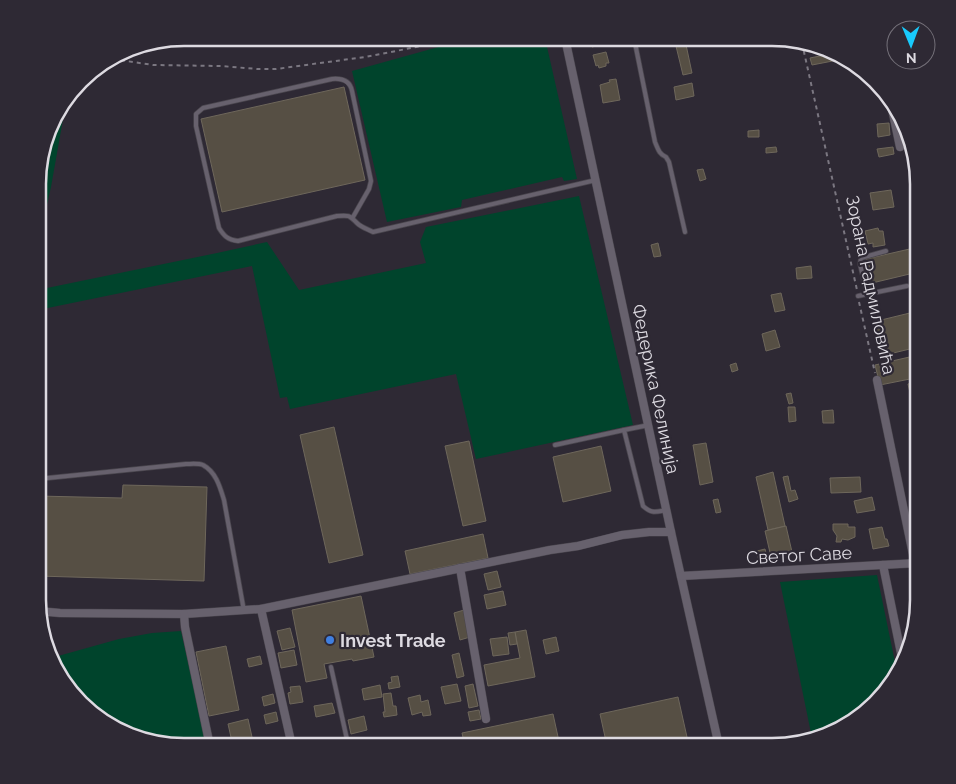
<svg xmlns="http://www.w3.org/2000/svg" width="956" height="784" viewBox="0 0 956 784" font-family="Raleway,sans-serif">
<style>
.green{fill:#00442c}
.building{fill:#564f44;stroke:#6e675b}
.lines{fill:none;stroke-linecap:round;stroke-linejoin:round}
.lane-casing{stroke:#4a464e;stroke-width:5.5}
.street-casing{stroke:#4a464e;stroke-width:9}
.path{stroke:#7b7781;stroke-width:2;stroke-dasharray:4 4;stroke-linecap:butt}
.lane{stroke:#67616d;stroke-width:4}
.street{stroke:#67616d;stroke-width:8}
.shop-dot{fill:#3f7fe0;stroke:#2e2934;stroke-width:2}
.labels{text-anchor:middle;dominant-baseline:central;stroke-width:4.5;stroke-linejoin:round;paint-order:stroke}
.street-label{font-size:18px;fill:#dddae1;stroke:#2e2934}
.poi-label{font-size:18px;font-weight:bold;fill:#dddae1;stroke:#2e2934;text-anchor:start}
.rim{fill:none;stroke:#dddae1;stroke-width:2.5}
</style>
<rect width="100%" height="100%" fill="#2e2934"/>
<g class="green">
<path d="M508 38H545L577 179 564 181 562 177 462 200 461 207 387 222 352 71 442 46 503 39Z"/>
<path d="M64 103 65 108 51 187 39 239V165L57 111Z"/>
<path d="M579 196 633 425 476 459 456 374 290 409 287 397 280 398 252 266 38 310 42 289 217 253 267 242 299 290 426 263 420 242 426 227Z"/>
<path d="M877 575 897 672 876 703 828 735 812 738 780 582Z"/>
<path d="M181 631 207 746H175L128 735 81 704 53 664 51 658 119 639 152 633Z"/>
</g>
<g class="building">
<path d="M589 38H603L605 44 592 47Z"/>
<path d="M685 40 692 73 683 75 675 42Z"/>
<path d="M606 52 609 63H606V66L599 68 598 65 596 66 593 55Z"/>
<path d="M834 53 843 59 812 65 810 58Z"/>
<path d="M616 79 620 100 603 103 600 85 610 82 609 80Z"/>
<path d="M692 83 694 96 676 100 674 87Z"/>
<path d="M344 87 365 180 222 212 201 119Z"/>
<path d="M889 123 890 135 878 137 877 124Z"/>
<path d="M759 130V137H748V131Z"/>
<path d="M776 147 777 152 766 153V148Z"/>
<path d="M893 147 894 154 879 157 877 149Z"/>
<path d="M703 169 706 179 700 181 697 170Z"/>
<path d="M891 190 894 207 873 210 870 193Z"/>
<path d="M878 228 879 231H883L885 245 873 247V243L868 244 865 231Z"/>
<path d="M658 243 661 256 654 257 651 245Z"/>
<path d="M914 248 918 272 872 283 866 259Z"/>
<path d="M811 266 812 278 797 279 796 268Z"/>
<path d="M781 293 785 310 775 312 771 295Z"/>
<path d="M918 311V347L881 356 873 322Z"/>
<path d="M775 330 780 347 766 351 762 334Z"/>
<path d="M918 355V418L916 419 908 384 911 383 910 379 880 385 875 365Z"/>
<path d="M736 363 738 370 732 372 730 365Z"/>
<path d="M791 393 793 403 789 404 786 394Z"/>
<path d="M788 407H795L796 421 789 422Z"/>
<path d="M833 410 834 423H823L822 411Z"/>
<path d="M334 427 363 555 329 563 300 435Z"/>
<path d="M469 441 486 521 463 526 445 446Z"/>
<path d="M706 443 713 482 700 485 693 445Z"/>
<path d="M601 446 611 491 563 502 553 457Z"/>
<path d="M773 472 785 526 768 530 756 477Z"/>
<path d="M788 476 791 491 795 490 798 499 789 502 783 477Z"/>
<path d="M860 477 861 492 831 493 830 478Z"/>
<path d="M123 485 207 487 204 581 38 576V496L122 498Z"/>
<path d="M872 497 875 510 857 513 854 501Z"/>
<path d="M718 499 721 512 716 513 713 500Z"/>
<path d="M833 524H848V527H855V537L848 540 842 539 841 542H836L837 536 833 530Z"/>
<path d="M786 526 792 552 771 557 765 531Z"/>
<path d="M882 527 885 539H887L889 546 873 549 869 529Z"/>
<path d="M483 534 488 558 410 574 405 551Z"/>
<path d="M765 549 768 561 759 563 757 551Z"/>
<path d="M497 571 501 587 488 590 484 574Z"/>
<path d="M503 591 506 605 487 609 484 595Z"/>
<path d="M361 596 374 657 353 661 352 659 324 664 327 678 306 682 292 610Z"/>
<path d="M464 610 470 637 460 640 454 613Z"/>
<path d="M290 628 295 647 282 650 277 631Z"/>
<path d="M526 630 535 677 488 686 484 665 520 658 515 632Z"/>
<path d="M515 632 517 644 510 645 508 633Z"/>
<path d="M507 637 509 654 493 656 490 639Z"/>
<path d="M556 637 559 651 546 654 543 640Z"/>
<path d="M226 646 239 710 209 716 196 652Z"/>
<path d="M294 650 297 665 281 668 278 653Z"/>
<path d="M459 653 464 676 457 678 452 655Z"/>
<path d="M260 656 262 664 249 667 247 659Z"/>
<path d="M398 676 400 687 389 689 388 683 392 682 391 677Z"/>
<path d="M457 684 461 701 445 704 441 687Z"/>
<path d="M473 684 478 706 469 708 465 686Z"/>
<path d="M380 685 382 697 364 700 362 689Z"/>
<path d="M300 686 303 702 290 704 288 693 291 692 290 687Z"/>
<path d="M391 693 393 706H396L397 715 384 717 383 712H385L383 694Z"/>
<path d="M273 694 275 703 264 706 262 697Z"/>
<path d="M420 695 421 702 428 700 431 715 423 716 422 712 412 715 408 698Z"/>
<path d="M678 697 689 746H607L600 714Z"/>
<path d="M332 703 335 713 316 717 314 706Z"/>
<path d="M479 710 481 719 470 721 468 712Z"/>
<path d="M276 712 278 721 266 724 264 715Z"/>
<path d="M553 714 560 746H465L462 733Z"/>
<path d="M364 716 367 730 351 734 348 720Z"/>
<path d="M248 719 254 746H233L228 724Z"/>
</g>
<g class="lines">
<defs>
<g id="lane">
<path d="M634 38 655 142C658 149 659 154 666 157L669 162 685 232"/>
<path d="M353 217 369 189 371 181 352 91C350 81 343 78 332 79L203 108 196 114V126L219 228C224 236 228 240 238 241L337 216C349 215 349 215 357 223 361 227 367 229 373 232L596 180"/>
<path d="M867 294 860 264 861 258 886 251"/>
<path d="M858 296 907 286"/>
<path d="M649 425 624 430 643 506C652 514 655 512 667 510"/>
<path d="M555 445 624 430"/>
<path d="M38 479 186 464C191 464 198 463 203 465 216 472 220 487 224 500L244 611"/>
<path d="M331 667 348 744 351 746"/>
</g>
<g id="street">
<path d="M565 38 671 532 719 746"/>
<path d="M891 104 900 147"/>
<path d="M877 380 915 564"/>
<path d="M883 565 903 663"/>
<path d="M460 568 486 719"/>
<path d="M681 576 918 563"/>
<path d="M261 609 292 746"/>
<path d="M38 611 60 613 184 614 261 609 550 550 578 546 622 535 649 532H671"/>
<path d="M184 614 185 627 210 746"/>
</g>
</defs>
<use href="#lane" class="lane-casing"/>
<use href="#street" class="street-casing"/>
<g class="path">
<path d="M802 43 857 290"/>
<path d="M113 59 153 65 221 66 257 69H276L365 57 442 42 481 40 494 38"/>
<path d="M859 302 875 373"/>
</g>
<use href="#lane" class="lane"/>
<use href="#street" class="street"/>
</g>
<circle class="shop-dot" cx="330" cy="640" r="5"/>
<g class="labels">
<g class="street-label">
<text transform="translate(871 285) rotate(78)">Зорана Радмиловића</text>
<text transform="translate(656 389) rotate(78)">Федерика Фелинија</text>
<text transform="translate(799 555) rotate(-3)">Светог Саве</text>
</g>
<g class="poi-label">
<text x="340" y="640">Invest Trade</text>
</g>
</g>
<path d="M0 0H956V784H0ZM184 46H772A138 138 0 0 1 910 184V600A138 138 0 0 1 772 738H184A138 138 0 0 1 46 600V184A138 138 0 0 1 184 46Z" fill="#2e2934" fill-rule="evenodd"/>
<path class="rim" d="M184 46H772A138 138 0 0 1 910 184V600A138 138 0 0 1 772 738H184A138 138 0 0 1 46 600V184A138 138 0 0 1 184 46Z"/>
<g transform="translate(911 45) rotate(179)"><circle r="24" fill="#2e2934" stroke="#747079"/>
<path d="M0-4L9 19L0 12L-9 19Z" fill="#18cafc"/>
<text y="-8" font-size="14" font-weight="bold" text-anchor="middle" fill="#dddae1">N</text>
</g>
</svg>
